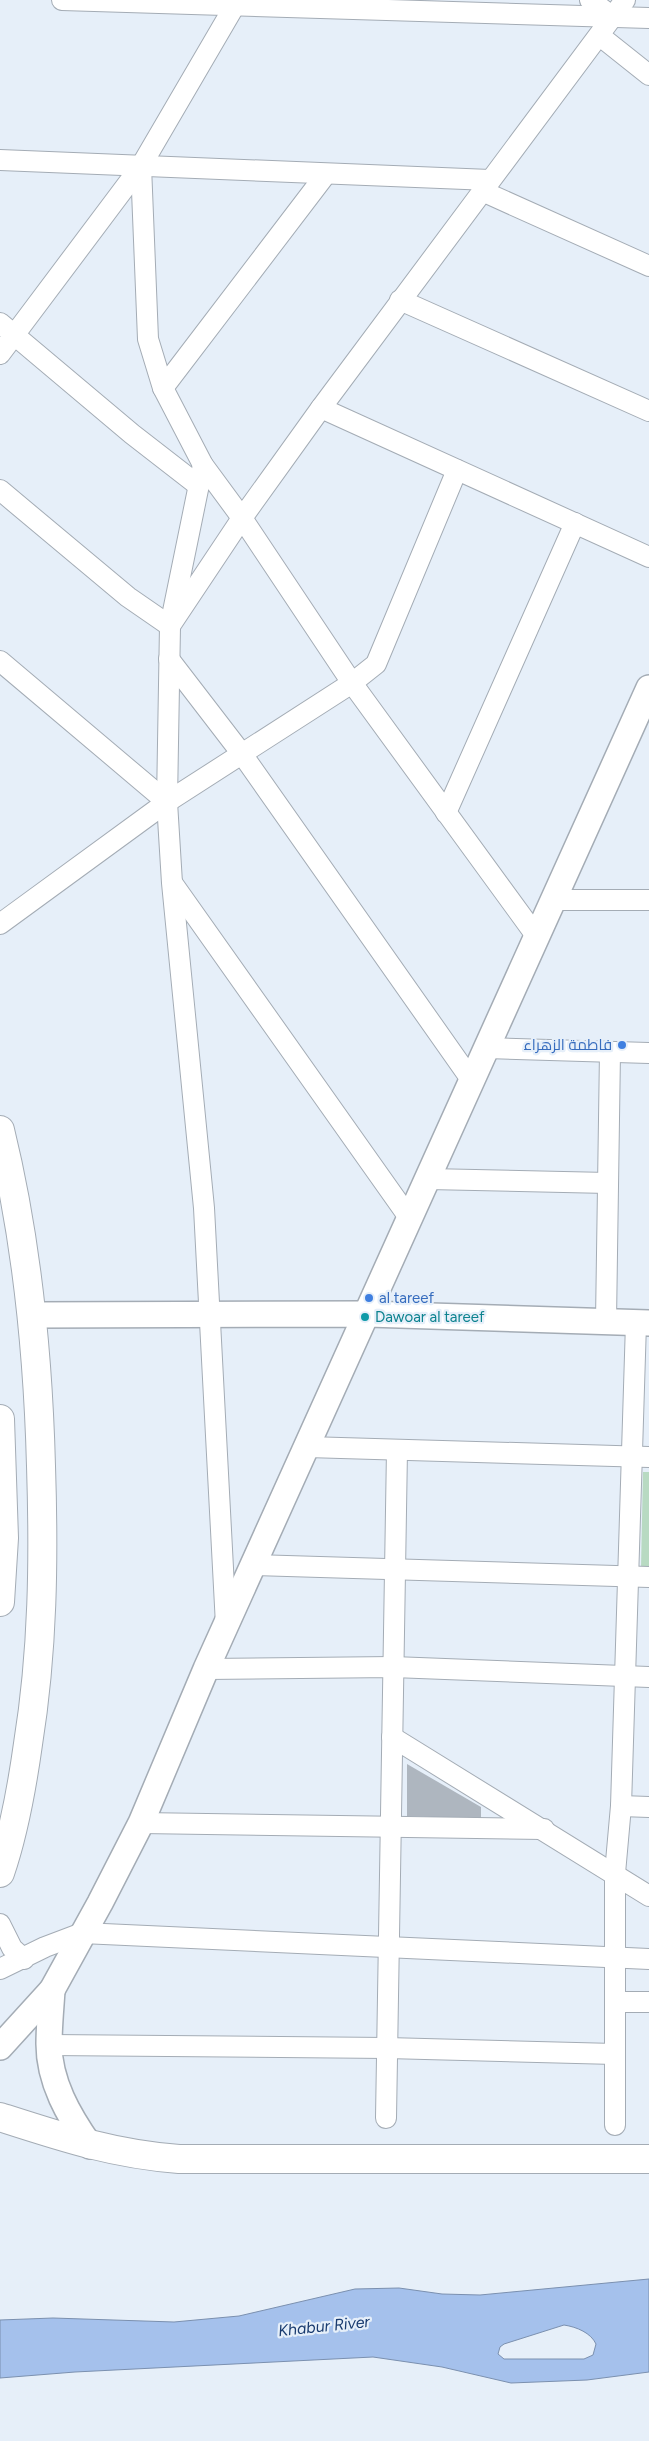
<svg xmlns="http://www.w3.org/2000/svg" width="649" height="2441" viewBox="0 0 649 2441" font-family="Figtree,Cairo,sans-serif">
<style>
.green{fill:#b8dac2}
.water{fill:#a5c1ec;stroke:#7b90af;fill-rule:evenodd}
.building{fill:#aeb6bf}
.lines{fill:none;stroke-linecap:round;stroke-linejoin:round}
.minor-casing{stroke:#a4acb5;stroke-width:22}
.tertiary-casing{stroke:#a4acb5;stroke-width:28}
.secondary-casing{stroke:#a4acb5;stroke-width:30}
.trunk-casing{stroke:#a4acb5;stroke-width:30}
.minor{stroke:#fff;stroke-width:20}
.tertiary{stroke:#fff;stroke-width:25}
.secondary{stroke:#fff;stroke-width:28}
.trunk{stroke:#fff;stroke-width:28}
.shop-dot{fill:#3f7fe0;stroke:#e6eff9;stroke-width:2}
.culture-dot{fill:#0f9aa8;stroke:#e6eff9;stroke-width:2}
.labels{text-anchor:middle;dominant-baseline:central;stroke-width:4.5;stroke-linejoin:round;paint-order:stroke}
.shop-label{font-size:15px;fill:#366cbe;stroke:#e6eff9;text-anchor:end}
.culture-label{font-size:15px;fill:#0d838f;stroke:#e6eff9;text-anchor:start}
.water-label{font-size:16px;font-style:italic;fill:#193b6f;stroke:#e6eff9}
</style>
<rect width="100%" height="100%" fill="#e6eff9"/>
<path class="green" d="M643 1472H649V1568H641Z"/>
<path class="water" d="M649 2279V2372L587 2380 511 2383 442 2367 373 2357 75 2372 0 2378V2320L53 2318 174 2322 239 2316 355 2289 399 2288 442 2294 480 2295ZM564 2325C577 2327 591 2333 596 2344L593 2355 584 2359H504L498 2354 500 2347 504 2344Z"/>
<path class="building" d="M407 1764 481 1807V1819L407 1816Z"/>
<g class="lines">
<defs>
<g id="minor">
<path d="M62 0 649 18"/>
<path d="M590 0 613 17"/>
<path d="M600 36 649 75"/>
<path d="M0 160 490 180"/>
<path d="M141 166 148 339 163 388 203 465 242 518 352 683 537 937"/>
<path d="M482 191 649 266"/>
<path d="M400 300 649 411"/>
<path d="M0 323 132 434 199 486"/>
<path d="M0 354 141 166 238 0"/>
<path d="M163 388 326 174"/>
<path d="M321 408 649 557"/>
<path d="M203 465 170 626 167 802 172 883 204 1208 226 1625"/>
<path d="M0 490 128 597 170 626 242 518 321 408 625 0"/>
<path d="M169 659 242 754 472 1081"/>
<path d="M0 661 167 802"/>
<path d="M446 813 575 523"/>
<path d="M173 884 410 1219"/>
<path d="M554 900H649"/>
<path d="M0 924 167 802 352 683 376 664 457 470"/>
<path d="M487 1048 649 1053"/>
<path d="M428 1179 608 1183"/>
<path d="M606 1321 610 1052"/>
<path d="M307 1447 649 1457"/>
<path d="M253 1565 649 1577"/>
<path d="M206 1669 393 1667 649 1677"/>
<path d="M392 1737 649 1896"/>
<path d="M621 1806 649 1807"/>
<path d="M141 1823 544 1829"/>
<path d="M0 1924 12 1948 24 1959"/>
<path d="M0 1969 45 1947 82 1933 649 1959"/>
<path d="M616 2002H649"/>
<path d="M49 2045 387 2048 615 2054"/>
<path d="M386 2118 397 1450"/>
<path d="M615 2125V1873L621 1806 636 1323"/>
</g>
<g id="tertiary">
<path d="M33 1315 368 1314 649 1323"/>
<path d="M52 1990C51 2007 49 2026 49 2044 49 2082 69 2116 90 2146"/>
<path d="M0 2047 52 1990 100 1903 141 1823 206 1669 649 688"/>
</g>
<path id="secondary" d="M0 2117C62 2137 113 2154 179 2159H649"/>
<g id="trunk">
<path d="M0 1130C27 1240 38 1352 41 1466 44 1559 43 1651 28 1744 22 1787 14 1832 0 1873"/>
<path d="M0 1419 4 1538 0 1602"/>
</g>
</defs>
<use href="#minor" class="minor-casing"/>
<use href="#tertiary" class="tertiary-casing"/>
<use href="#secondary" class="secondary-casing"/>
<use href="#trunk" class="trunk-casing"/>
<use href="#minor" class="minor"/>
<use href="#tertiary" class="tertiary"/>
<use href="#secondary" class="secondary"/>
<use href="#trunk" class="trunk"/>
</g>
<g class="shop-dot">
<circle cx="622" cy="1045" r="5"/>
<circle cx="369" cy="1298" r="5"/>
</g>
<circle class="culture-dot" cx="365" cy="1317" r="5"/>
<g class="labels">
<g class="shop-label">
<text x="612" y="1045">فاطمة الزهراء</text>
<text x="379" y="1298" text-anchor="start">al tareef</text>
</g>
<g class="culture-label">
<text x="375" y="1317">Dawoar al tareef</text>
</g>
<g class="water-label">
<text transform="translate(324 2326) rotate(-6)">Khabur River</text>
</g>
</g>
</svg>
